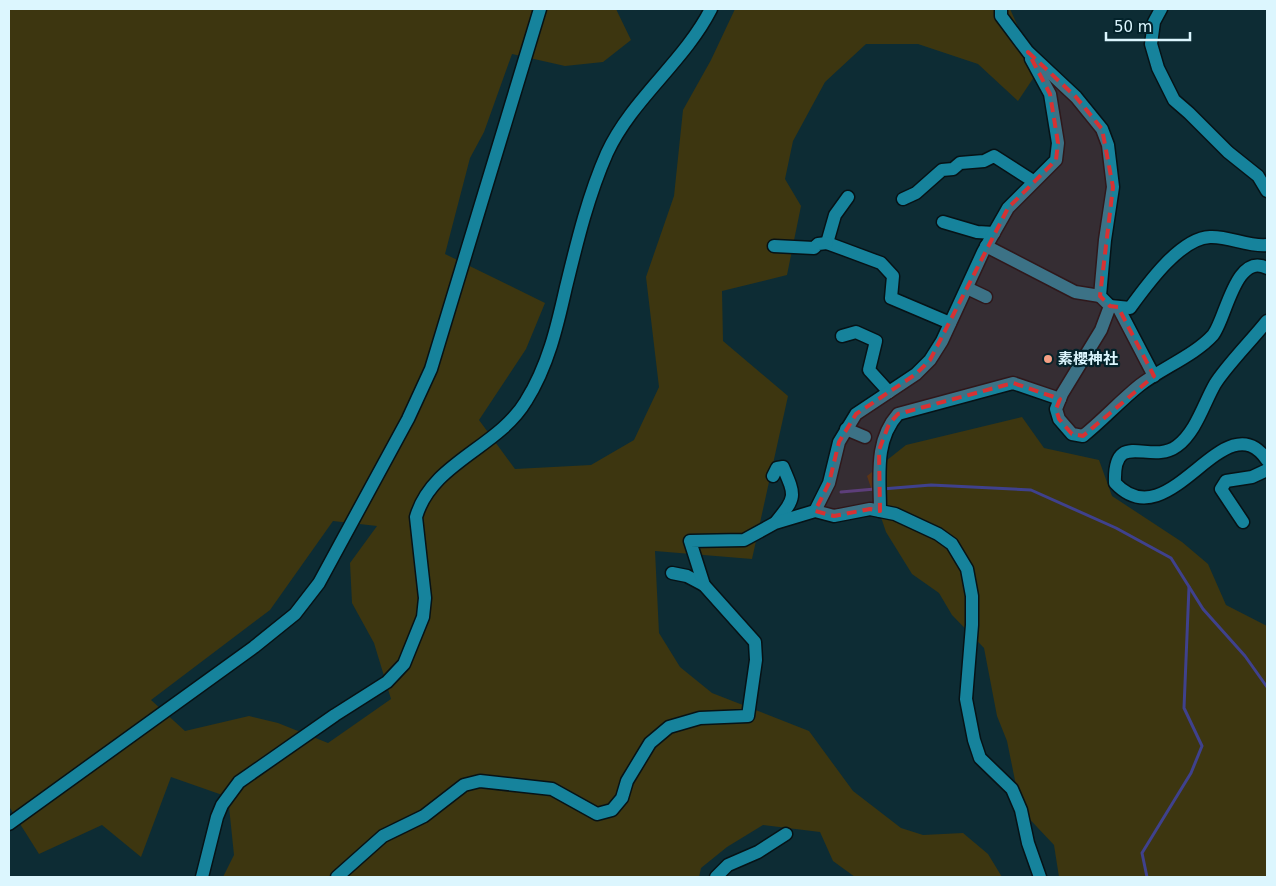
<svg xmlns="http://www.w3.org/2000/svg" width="1276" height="886" viewBox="0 0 1276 886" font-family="'DejaVu Sans','Noto Sans JP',sans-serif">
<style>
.green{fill:#3d3610;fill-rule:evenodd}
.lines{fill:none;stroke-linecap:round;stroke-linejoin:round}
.stream{stroke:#3f418d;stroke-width:3}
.minor-casing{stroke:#061216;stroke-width:15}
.minor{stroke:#16839c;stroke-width:12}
.marked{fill:#d63233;fill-opacity:0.2;stroke:#d63233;stroke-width:4;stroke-dasharray:10 6;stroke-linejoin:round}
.poi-dot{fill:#f39f84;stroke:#03222a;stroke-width:2}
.labels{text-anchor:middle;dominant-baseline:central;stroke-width:4.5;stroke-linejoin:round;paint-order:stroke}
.poi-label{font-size:15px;font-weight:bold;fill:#dcf6fe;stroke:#03222a;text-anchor:start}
</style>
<rect width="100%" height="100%" fill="#0d2c34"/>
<g class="green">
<path d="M9 9H616L631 40 603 62 565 66 512 54 484 132 470 158 445 254 545 303 526 349 479 420 515 469 591 465 634 440 659 387 646 277 674 196 683 110 711 60 735 9H1010L1038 71 1018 101 978 64 918 44H866L825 82 793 141 785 179 801 206 787 275 722 291 723 341 788 396 752 559 655 551 659 633 680 667 712 693 809 731 853 791 901 828 923 835 963 833 988 854 1002 877H855L833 861 820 832 763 825 727 847 701 868 699 877H223L234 855 228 797 171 777 141 857 102 825 39 854 10 808H9ZM333 521 377 526 350 563 352 603 374 643 391 699 328 743 278 723 249 716 185 731 151 700 270 610Z"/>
<path d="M1022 417 1044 448 1099 460 1112 496 1182 542 1208 564 1226 605 1267 626V877H1059L1054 845 1021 810 1007 741 997 716 984 648 952 615 939 593 912 574 886 532 867 476 906 445Z"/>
</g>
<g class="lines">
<g class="stream">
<path d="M882 489 931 485 1031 490 1116 528 1171 558 1203 609 1245 656 1267 687"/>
<path d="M841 492 875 489"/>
<path d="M1147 877 1142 853 1191 773 1202 746 1184 708 1189 587"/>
</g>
<defs>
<g id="minor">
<path d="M1001 9V16L1028 52 1076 97 1102 129 1108 145 1113 187 1105 240 1100 296 1110 306 1101 330 1062 394 1056 409 1059 419 1072 434 1083 436C1103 420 1120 401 1140 385 1162 368 1195 355 1213 335 1226 319 1235 252 1267 268"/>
<path d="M1161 9 1154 22 1151 44 1158 68 1174 100 1189 113 1228 152 1258 176 1267 191"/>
<path d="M848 197 835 215 827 243 881 263 893 276 891 298 950 323"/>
<path d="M903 199 916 193 942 170 953 169 960 163 984 161 994 156 1033 181"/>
<path d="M943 222 977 232 994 233"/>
<path d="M774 246 814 248 818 244 827 243"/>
<path d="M986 246 1075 292 1100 296"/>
<path d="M967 288 986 297"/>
<path d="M1110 306 1130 308C1146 286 1180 238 1210 237 1229 236 1248 247 1267 245"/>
<path d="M1118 307 1154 376"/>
<path d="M1267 321C1252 340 1227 365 1215 384 1204 403 1196 432 1177 446 1150 466 1113 427 1115 483 1170 542 1224 398 1267 460"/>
<path d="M842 336 856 332 876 341 869 370 889 392"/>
<path d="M846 429 865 437"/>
<path d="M773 476 777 468 783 467C796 497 796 497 776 522"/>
<path d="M815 511 829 483 839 442 856 414 916 374 930 360 942 341 983 252 1008 208 1056 160 1058 143 1050 94 1031 59"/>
<path d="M880 511C880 477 874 441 898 414L1013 383 1060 399"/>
<path d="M1243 522 1221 489 1226 481 1252 477 1267 470"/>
<path d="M672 573 687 576 704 585"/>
<path d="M9 824 254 647 295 614 319 583 408 419 431 369 540 9"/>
<path d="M202 877 217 817 222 805 239 782 335 715 387 682 404 664 423 617 425 598 416 517C432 462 498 448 526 401 548 366 557 327 566 287 577 242 588 196 607 153 632 99 684 62 711 9"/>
<path d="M337 877 383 836 424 816 464 785 480 781 552 789 597 814 612 810 622 798 627 781 650 743 669 727 700 718 748 716 756 660 755 642 704 585 690 541 744 540 775 523 815 511 834 516 870 509 895 514 938 534 952 544 967 569 972 596V625L966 699 974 740 980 758 1012 789 1021 810 1028 843 1040 877"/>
<path d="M716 877 728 865 758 852 786 834"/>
</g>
</defs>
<use href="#minor" class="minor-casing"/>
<use href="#minor" class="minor"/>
</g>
<path class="marked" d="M1028 52 1076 97 1102 129 1113 187 1100 296 1110 306 1118 307 1154 376 1083 436 1072 434 1059 419 1056 409 1060 399 1013 383 898 414 889 424 879 450 880 511 870 509 834 516 815 511 829 483 839 442 856 414 916 374 930 360 1008 208 1056 160 1058 143 1050 94Z"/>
<circle class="poi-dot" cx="1048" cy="359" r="5"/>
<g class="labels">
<g class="poi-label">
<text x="1058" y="359">素櫻神社</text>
</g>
</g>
<rect width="1276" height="886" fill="none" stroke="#dcf6fe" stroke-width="20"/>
<path d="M1106 32v8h84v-8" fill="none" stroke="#dcf6fe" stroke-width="2.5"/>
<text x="1114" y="32" font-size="15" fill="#dcf6fe" stroke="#03222a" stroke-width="4" paint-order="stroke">50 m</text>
</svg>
